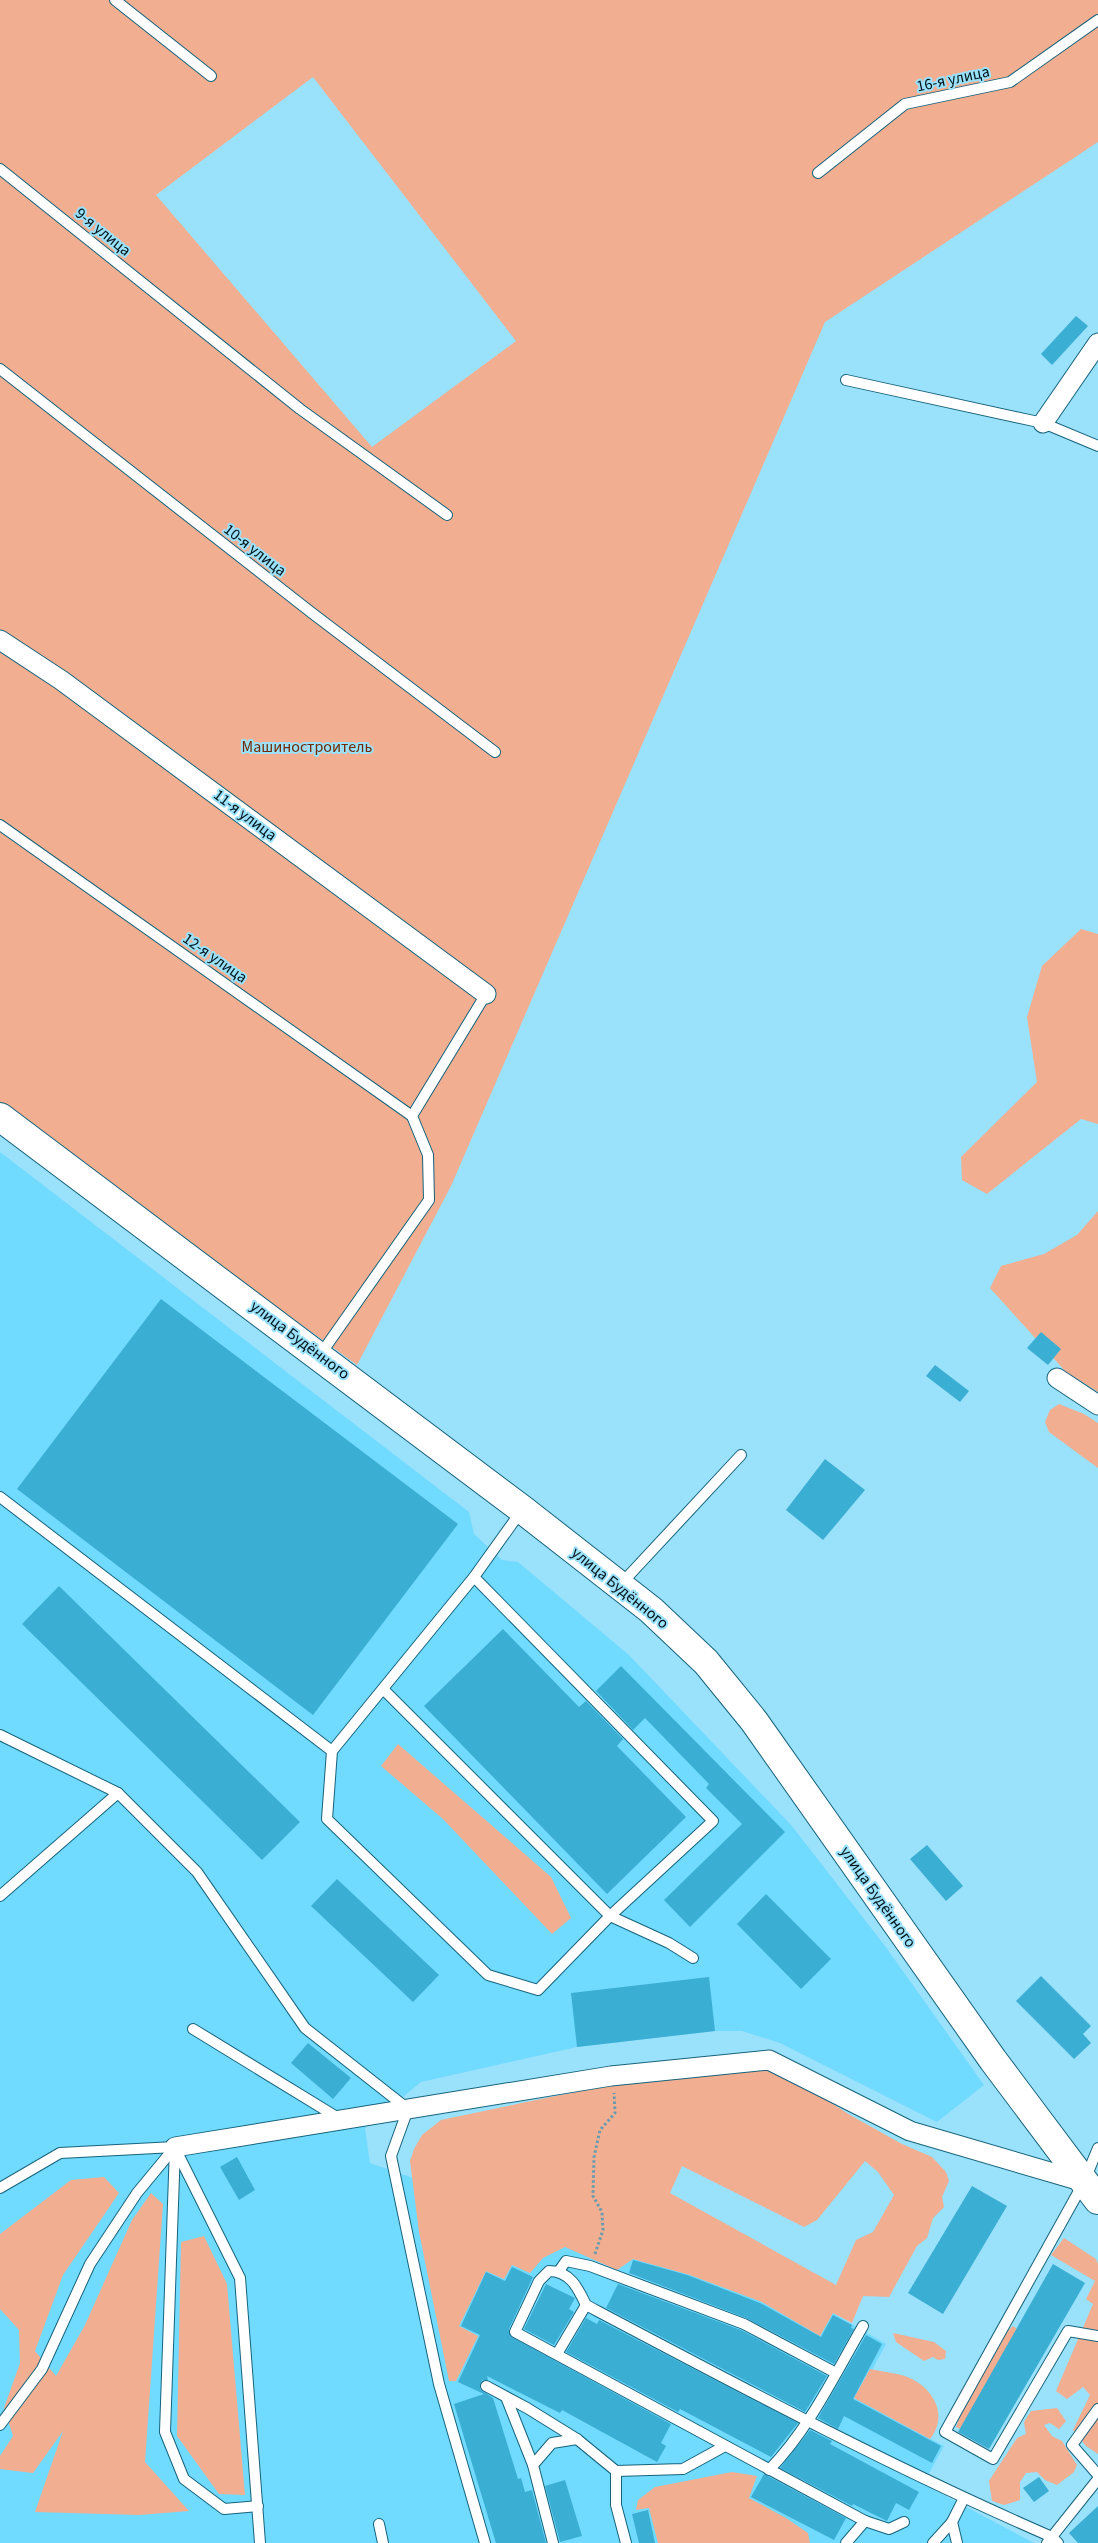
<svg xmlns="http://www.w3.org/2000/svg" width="1098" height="2543" viewBox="0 0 1098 2543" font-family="'Source Sans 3',sans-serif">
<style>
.built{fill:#71daff}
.green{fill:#f2ae91;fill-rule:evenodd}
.building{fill:#3baed3}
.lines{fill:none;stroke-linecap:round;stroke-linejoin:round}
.lane-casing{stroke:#16637b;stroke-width:12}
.street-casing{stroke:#16637b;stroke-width:21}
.primary-casing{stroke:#16637b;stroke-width:30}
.path{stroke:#679cb0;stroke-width:3;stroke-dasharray:2.5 2.5;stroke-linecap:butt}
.lane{stroke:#fff;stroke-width:10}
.street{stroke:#fff;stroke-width:19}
.primary{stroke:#fff;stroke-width:28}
.labels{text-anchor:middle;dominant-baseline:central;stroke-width:4;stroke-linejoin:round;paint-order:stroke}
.street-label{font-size:16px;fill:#011319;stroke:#9ae1fc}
.park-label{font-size:16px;fill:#732900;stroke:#9ae1fc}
</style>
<rect width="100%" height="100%" fill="#9ae1fc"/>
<path class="built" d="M0 1152 469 1512 474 1534 502 1560 518 1562 629 1655 792 1826 885 1946 984 2085 937 2122 780 2043 742 2031H715L577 2047 421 2082 365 2128 370 2163 687 2273 831 2312 886 2344 857 2398 944 2446 923 2484 1034 2543H0Z"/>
<g class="green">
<path d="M0 0H1098V142L825 322 451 1186 357 1365 0 1106ZM313 77 516 341 372 447 156 195Z"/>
<path d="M1081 929 1098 934V1124L1081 1119 987 1194 962 1180 961 1157 1037 1082 1027 1017 1042 966Z"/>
<path d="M1098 1211V1392L1066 1372 990 1288 1001 1266 1044 1254 1077 1235Z"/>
<path d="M1059 1404 1084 1414 1098 1423V1468L1049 1432 1045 1422 1050 1410Z"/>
<path d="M398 1744 551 1877 571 1918 552 1934 443 1819 381 1766Z"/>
<path d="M767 2070 799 2082 850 2115 902 2144 932 2157 946 2172 949 2181 942 2197 944 2207 933 2218 927 2238 917 2246 889 2297 863 2296 852 2323 833 2313 820 2336 762 2302 690 2275 633 2259 617 2270 565 2247 543 2258 530 2273 512 2265 504 2279 486 2271 459 2326 478 2336 456 2381H449L419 2232 410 2161 414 2149 422 2135 441 2120C549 2098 656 2071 767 2070ZM865 2161 878 2172 894 2195 873 2232 856 2240 836 2285 670 2193 682 2166 804 2227 817 2220Z"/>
<path d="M104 2177 119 2193 63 2275 35 2351 56 2376 85 2325 132 2220 151 2193 163 2204 145 2462 189 2511 139 2515 35 2512 63 2431 33 2473 0 2469V2456L13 2436 4 2408 20 2363 19 2330 0 2309V2234L71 2180Z"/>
<path d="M204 2236 227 2284 245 2495 219 2494 177 2436 181 2242Z"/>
<path d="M1064 2238 1096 2259 1098 2264V2454L1086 2446 1073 2430 1090 2395 1083 2387 1067 2399 1056 2391 1093 2304 1086 2299 1095 2281 1051 2255Z"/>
<path d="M1013 2326 1021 2332 966 2431 956 2427 959 2419C949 2393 973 2374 992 2360L993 2345Z"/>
<path d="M893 2333 934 2342 946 2351 945 2359 938 2360 933 2357 924 2361 896 2342Z"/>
<path d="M870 2369C883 2372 900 2373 912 2379 935 2391 948 2417 930 2439L854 2398Z"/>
<path d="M1057 2408 1066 2421 1059 2429 1050 2423 1044 2425 1052 2436 1062 2441 1077 2465 1074 2472 1057 2485 1045 2480 1037 2472 1026 2473 1020 2482V2500L1004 2505 992 2501 989 2481 1017 2438 1026 2434 1024 2422 1031 2411Z"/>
<path d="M732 2472 757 2476 749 2498 786 2518 808 2533 810 2543H658L649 2508 636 2510 638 2500 655 2487Z"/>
</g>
<g class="building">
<path d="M1076 316 1088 326 1052 365 1041 354Z"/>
<path d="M161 1299 458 1524 313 1715 17 1489Z"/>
<path d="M1041 1332 1061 1349 1048 1365 1027 1348Z"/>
<path d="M935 1365 969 1391 960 1402 926 1376Z"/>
<path d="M825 1459 865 1490 823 1540 786 1510Z"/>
<path d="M59 1586 300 1822 262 1860 22 1624Z"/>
<path d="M503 1629 579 1707 586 1701 623 1739 617 1746 686 1817 607 1894 424 1706Z"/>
<path d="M621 1666 785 1832 690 1927 664 1900 742 1824 706 1788 709 1784 645 1718 633 1730 596 1691Z"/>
<path d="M927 1845 963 1886 946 1901 910 1859Z"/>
<path d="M337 1879 439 1975 413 2002 311 1906Z"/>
<path d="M766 1894 831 1959 801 1989 737 1924Z"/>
<path d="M1041 1976 1091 2026 1083 2034 1091 2043 1074 2059 1016 2001Z"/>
<path d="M709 1977 715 2031 577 2047 571 1993Z"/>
<path d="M308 2043 351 2078 333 2099 291 2063Z"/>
<path d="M237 2157 255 2190 239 2200 220 2167Z"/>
<path d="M972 2186 1007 2206 943 2314 908 2293Z"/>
<path d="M633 2260 687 2275 760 2303 821 2337 833 2315 852 2325 851 2328 854 2329 834 2364 746 2318 629 2273Z"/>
<path d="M1053 2264 1085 2283 989 2449 958 2432Z"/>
<path d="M512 2267 533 2277 509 2329 510 2336 671 2424 661 2443 666 2446 657 2462 562 2410 560 2413 487 2376 488 2380H482L480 2389 493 2398 518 2479 521 2478 525 2492 532 2490 546 2543H496L454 2404 484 2394 458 2382 480 2335 461 2326 486 2272 505 2281Z"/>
<path d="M546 2284 575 2298 569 2309 574 2312 554 2345 524 2329Z"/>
<path d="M618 2284 741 2330 827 2376 805 2412 606 2308Z"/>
<path d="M586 2318 597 2324 599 2320 798 2423 771 2457 680 2409 678 2412 566 2352Z"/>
<path d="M866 2335 882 2344 853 2399 941 2446 932 2463 844 2416 838 2429 818 2418Z"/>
<path d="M810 2430 832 2441 830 2444 919 2492 909 2510 896 2503 887 2521 853 2504 852 2506 780 2468Z"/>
<path d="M764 2474 846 2518 834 2540 751 2497Z"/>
<path d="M1039 2477 1049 2491 1034 2502 1023 2488Z"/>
<path d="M565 2480 582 2536 560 2542 545 2486Z"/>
<path d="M1098 2506V2543H1078L1069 2533Z"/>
<path d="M648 2510 655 2543H639L632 2514Z"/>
</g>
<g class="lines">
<defs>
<g id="lane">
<path d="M115 0 211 76"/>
<path d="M0 169 300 409 447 515"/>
<path d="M818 173 905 104 1010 82 1098 20"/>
<path d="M0 369 312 613 495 752"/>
<path d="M846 380 1043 423 1098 446"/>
<path d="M0 825 412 1116"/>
<path d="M320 1355 429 1200 428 1155 412 1116 486 994"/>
<path d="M0 1497 332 1751"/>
<path d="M474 1577 713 1821 610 1916 538 1990 488 1975 327 1819 332 1751 474 1577 522 1510"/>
<path d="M620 1585 741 1455"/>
<path d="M383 1689 610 1916 669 1943 693 1958"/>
<path d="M0 1735 118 1793 197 1872 305 2028 408 2109 391 2156 439 2384 485 2543"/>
<path d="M0 1896 118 1793"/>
<path d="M193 2029 340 2119"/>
<path d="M175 2147 165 2432 184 2479 224 2509 258 2506"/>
<path d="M175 2148 240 2278 260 2543"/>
<path d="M1098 2148 1084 2182 945 2432 993 2459 1068 2331 1098 2336"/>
<path d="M0 2188 60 2153 175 2147"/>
<path d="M559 2271 566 2261 590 2266 744 2324 836 2373"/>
<path d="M557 2354 586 2305"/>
<path d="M486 2386 527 2408 577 2439"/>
<path d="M506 2397 533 2465"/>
<path d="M1098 2409 1072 2445 1098 2475"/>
<path d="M0 2425 42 2369 90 2264 137 2193 175 2147"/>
<path d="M769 2470C809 2429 834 2376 863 2326"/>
<path d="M616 2471V2505L626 2543"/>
<path d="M865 2521 889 2529 904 2522"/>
<path d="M952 2522 957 2543"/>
<path d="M379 2524 383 2543"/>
<path d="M553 2543 533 2465 552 2443 577 2439 616 2471 683 2469 725 2446"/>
<path d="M846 2543 865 2521 515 2332 539 2281 549 2271C570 2271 578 2288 586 2305 739 2386 893 2468 1052 2537L1058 2543"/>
<path d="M933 2543 952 2522 964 2498"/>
<path d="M1047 2543 1098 2479"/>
</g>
<g id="street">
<path d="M1043 423 1098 343"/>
<path d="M0 640 61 680 486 994"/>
<path d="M1057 1378 1098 1405"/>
<path d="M175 2147 611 2076 769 2060 910 2131 1084 2182"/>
</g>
<path id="primary" d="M0 1117 523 1510 651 1610 706 1662 754 1721 993 2060 1098 2200"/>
</defs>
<use href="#lane" class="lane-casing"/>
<use href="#street" class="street-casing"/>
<use href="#primary" class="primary-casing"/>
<path class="path" d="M595 2254 603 2230 602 2212 593 2196 594 2157 600 2130 615 2113 614 2093"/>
<use href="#lane" class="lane"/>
<use href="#street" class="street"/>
<use href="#primary" class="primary"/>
</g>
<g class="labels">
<g class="street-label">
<text transform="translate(953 79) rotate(-12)">16-я улица</text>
<text transform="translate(103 232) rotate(39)">9-я улица</text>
<text transform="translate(255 550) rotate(38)">10-я улица</text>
<text transform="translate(245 815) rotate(37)">11-я улица</text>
<text transform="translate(215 958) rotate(35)">12-я улица</text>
<text transform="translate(300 1340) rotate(37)">улица Будённого</text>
<text transform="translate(620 1588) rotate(39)">улица Будённого</text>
<text transform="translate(878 1897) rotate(55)">улица Будённого</text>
</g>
<g class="park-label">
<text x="307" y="747">Машиностроитель</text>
</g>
</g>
</svg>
